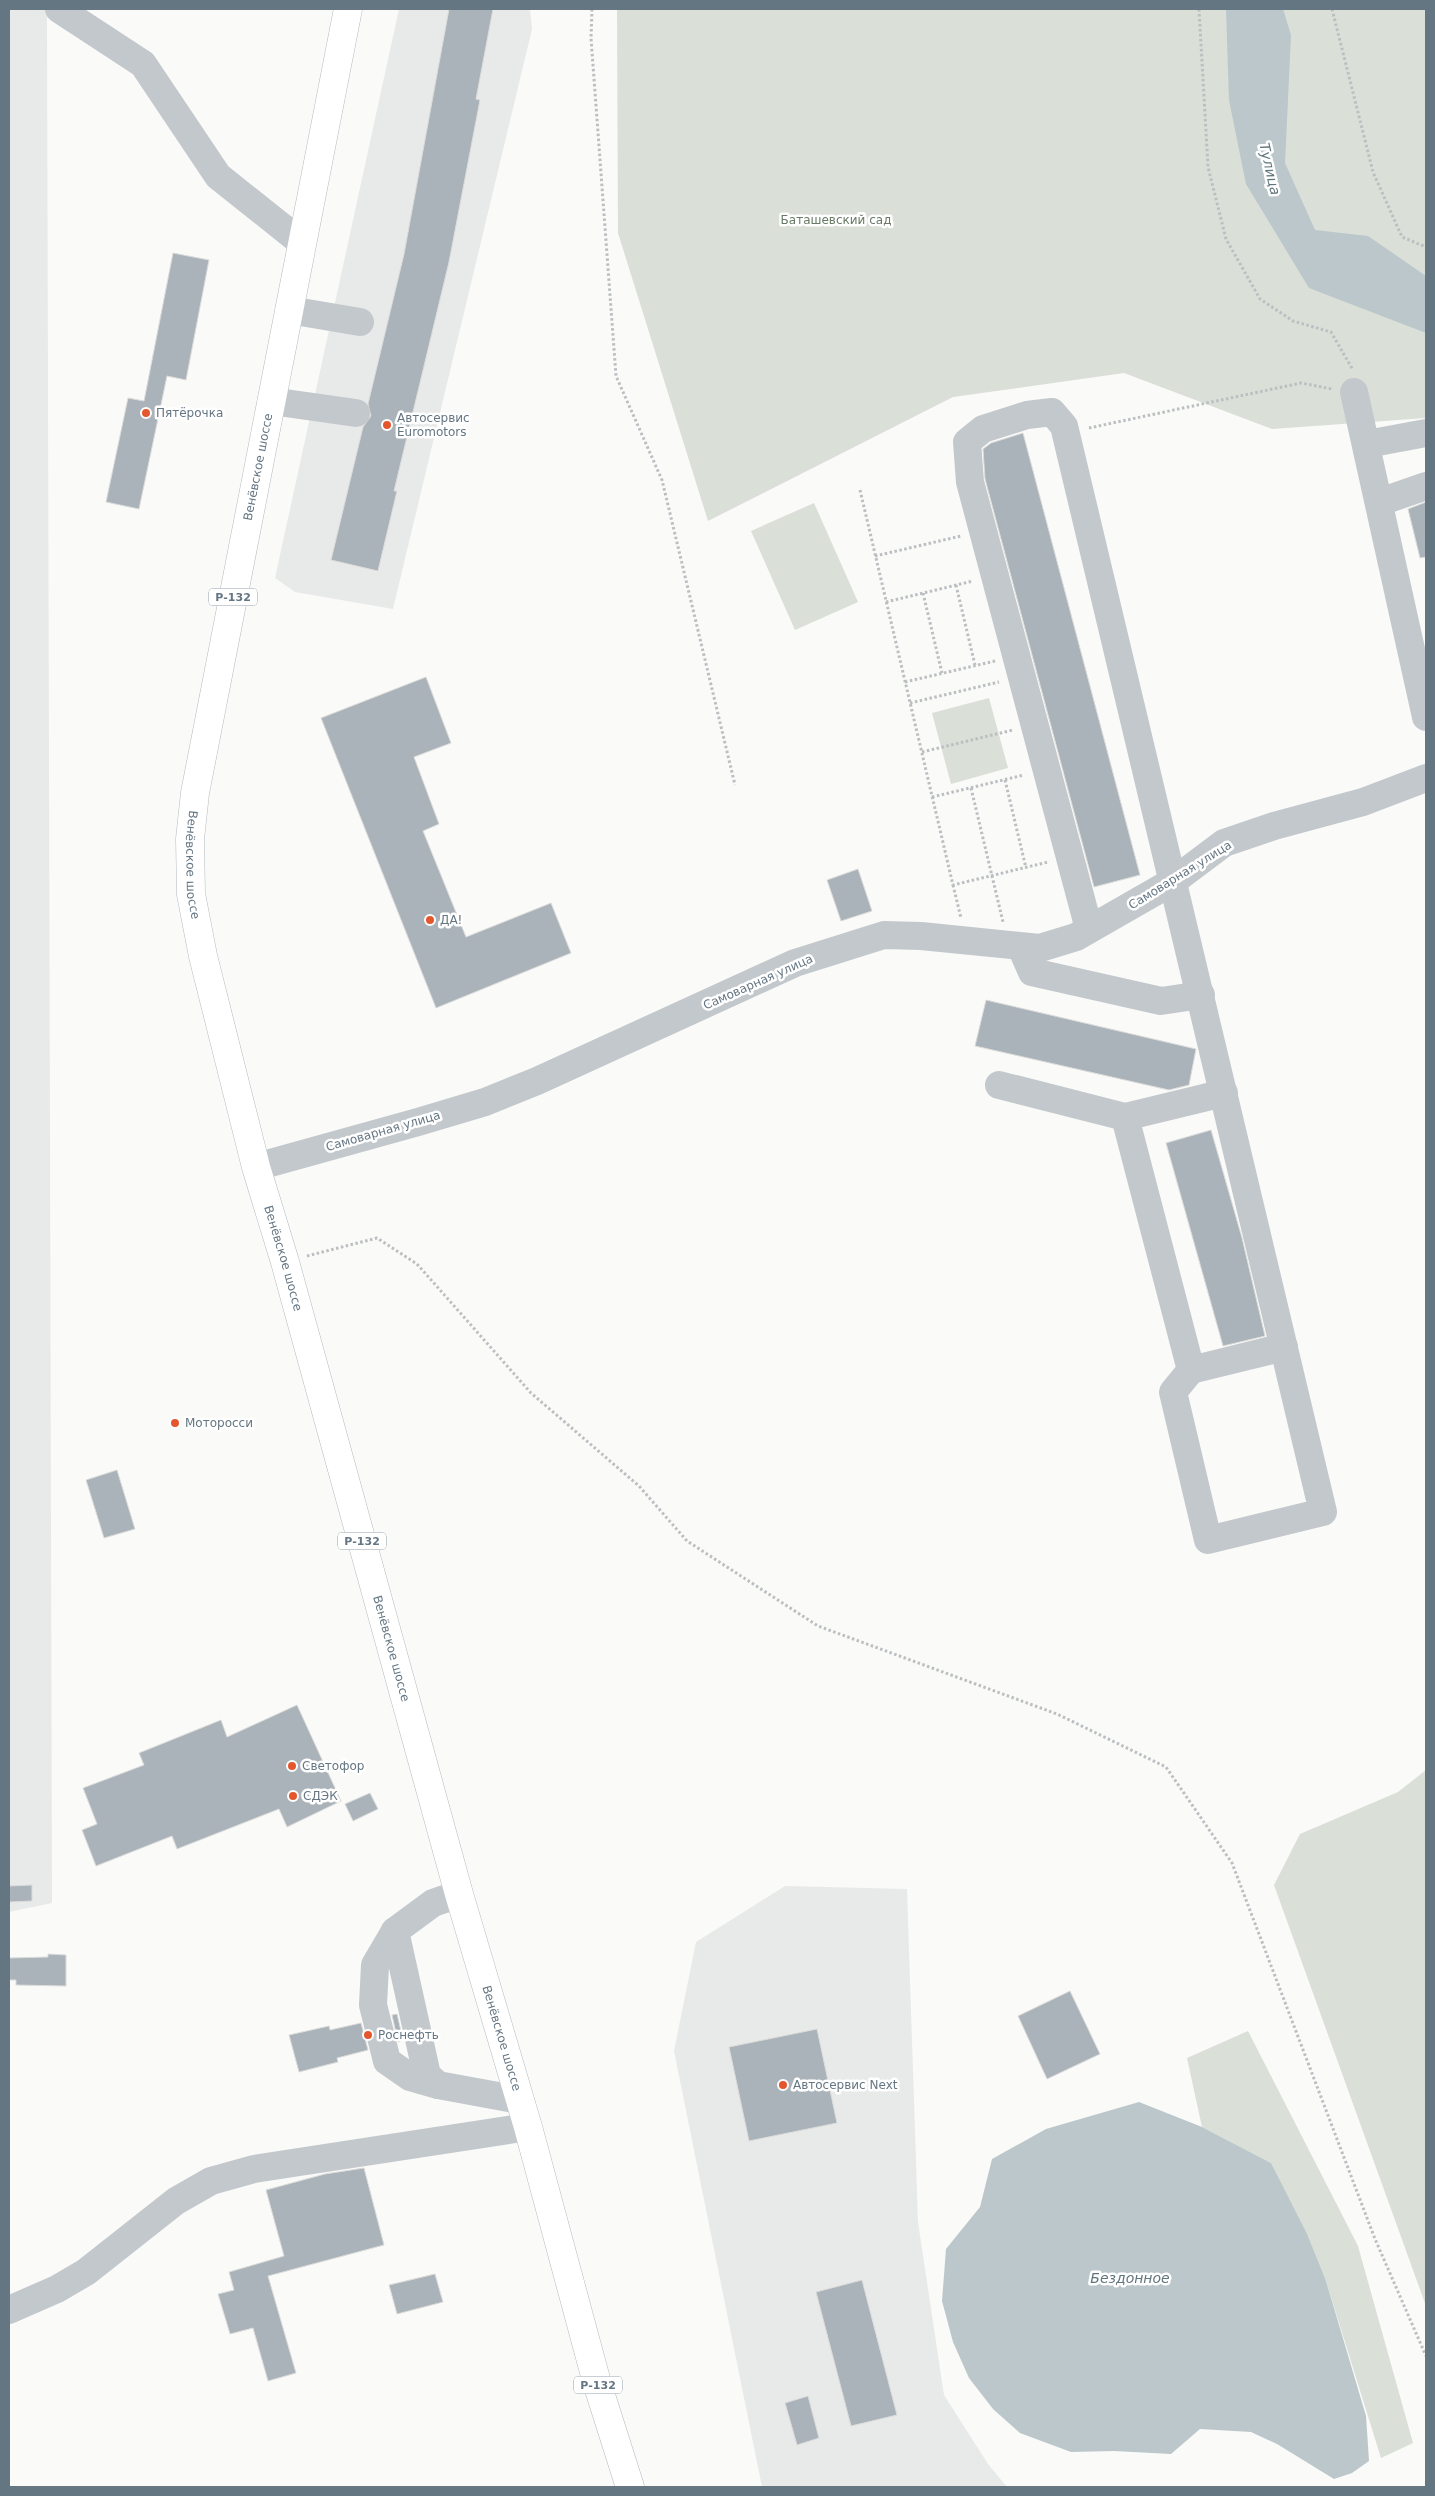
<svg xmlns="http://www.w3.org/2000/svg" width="1435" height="2496" viewBox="0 0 1435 2496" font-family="'DejaVu Sans',sans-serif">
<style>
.built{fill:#e8e9e9}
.green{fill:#dadfd7}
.water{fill:#bbc7cb}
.building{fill:#aab3b9;stroke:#dcdcda}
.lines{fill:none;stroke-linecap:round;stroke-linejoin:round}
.major-casing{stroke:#b5babe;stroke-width:29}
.path{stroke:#bbbfc2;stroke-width:3;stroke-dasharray:2.5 2.5;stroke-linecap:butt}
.minor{stroke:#c3c8cc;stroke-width:28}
.major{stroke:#fff;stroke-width:28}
.poi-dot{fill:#e4572e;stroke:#fff;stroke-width:2}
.labels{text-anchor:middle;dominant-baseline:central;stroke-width:5;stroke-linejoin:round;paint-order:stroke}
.shield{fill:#fff;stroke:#939fa8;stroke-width:1}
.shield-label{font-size:11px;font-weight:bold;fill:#657683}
.park-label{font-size:12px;fill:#687a64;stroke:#fff}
.poi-label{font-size:12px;fill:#657683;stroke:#fff;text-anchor:start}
.street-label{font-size:12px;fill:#657683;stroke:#fff}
.water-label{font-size:14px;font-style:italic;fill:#60757c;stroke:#fff}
</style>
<rect width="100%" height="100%" fill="#fafaf8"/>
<g class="built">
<path d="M9 9H47L52 1903 9 1912Z"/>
<path d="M399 9H530L532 29 393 609 295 592 275 578Z"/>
<path d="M785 1886 907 1889 918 2222 944 2395 988 2464 1007 2487H762L674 2051 696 1942Z"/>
</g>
<g class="green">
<path d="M617 9H1426V418L1272 429 1124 373 953 397 708 521 618 233Z"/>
<path d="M814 503 858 602 795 630 751 531Z"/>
<path d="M989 698 1008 768 951 784 932 713Z"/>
<path d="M1426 1770V2306L1274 1885 1300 1834 1398 1792Z"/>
<path d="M1248 2031 1358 2246 1413 2443 1381 2458 1326 2281 1271 2163 1202 2127 1187 2058Z"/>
</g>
<g class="water">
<path d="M1226 9H1283L1291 35 1285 163 1315 230 1368 236 1426 276V333L1309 288 1246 184 1229 100Z"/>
<path d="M1139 2102 1202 2127 1271 2163 1307 2234 1326 2281 1366 2416 1369 2461 1352 2473 1334 2479 1277 2444 1251 2432 1200 2429 1171 2454 1114 2451 1071 2452 1020 2433 993 2409 969 2378 953 2342 942 2301 946 2249 980 2207 992 2159 1046 2129Z"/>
</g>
<g class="building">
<path d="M449 9H493L476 99 480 100 449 262 394 491H397L378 571 331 560 363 427 371 416 368 404 404 254Z"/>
<path d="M173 253 209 260 186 380 167 376 139 509 106 502 128 398 144 401Z"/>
<path d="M1023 433 1140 875 1094 887 985 479 983 449 991 443Z"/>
<path d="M1426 502V557L1420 558 1408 509Z"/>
<path d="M426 677 451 743 414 757 439 824 423 831 466 937 551 903 571 953 436 1008 321 718Z"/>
<path d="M858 869 872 911 841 921 827 880Z"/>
<path d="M986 1000 1196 1049 1189 1085 1169 1090 975 1046Z"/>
<path d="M1211 1130 1242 1238 1265 1336 1223 1346 1166 1143Z"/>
<path d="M117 1470 135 1529 104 1538 86 1480Z"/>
<path d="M297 1705 341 1801 287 1827 279 1809 177 1849 172 1836 96 1866 82 1830 97 1824 83 1788 144 1765 139 1753 221 1720 227 1737Z"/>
<path d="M370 1793 378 1809 353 1821 345 1804Z"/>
<path d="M32 1885V1901L9 1902V1886Z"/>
<path d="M48 1954 66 1955V1986L16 1985V1980H9V1958L48 1957Z"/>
<path d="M1070 1991 1100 2054 1047 2079 1018 2016Z"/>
<path d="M397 2014 403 2040 398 2042 392 2015Z"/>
<path d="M361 2023 368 2050 337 2058 338 2062 299 2072 289 2035 329 2026 330 2030Z"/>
<path d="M817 2029 837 2123 749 2141 729 2047Z"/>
<path d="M364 2168 384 2245 268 2276 296 2373 268 2381 253 2328 230 2334 218 2294 234 2290 229 2272 284 2256 266 2190 325 2174Z"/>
<path d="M435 2274 443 2302 397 2314 389 2285Z"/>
<path d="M862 2280 897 2415 851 2426 816 2292Z"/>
<path d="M808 2396 819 2438 797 2445 785 2403Z"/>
</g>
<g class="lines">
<defs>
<g id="major">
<path id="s1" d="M348 9 195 793 190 839 191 894 203 956 256 1167 285 1262 459 1894 528 2127 597 2383 630 2487"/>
</g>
</defs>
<use href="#major" class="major-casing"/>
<g class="path">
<path d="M592 9 591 38 616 376 662 480 735 785"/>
<path d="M1199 9 1208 167 1226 239 1260 299 1293 321 1331 332 1353 370"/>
<path d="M1332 9 1373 172 1402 237 1426 247"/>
<path d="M1089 428 1301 383 1332 389"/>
<path d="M860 490 953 885 1048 862"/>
<path d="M875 556 961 536"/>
<path d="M956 585 975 665"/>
<path d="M923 593 942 673"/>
<path d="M886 602 973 581"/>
<path d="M905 682 995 661"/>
<path d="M910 703 999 682"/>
<path d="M922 752 1013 730"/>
<path d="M1005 780 1026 868"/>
<path d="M971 788 1003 922"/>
<path d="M932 797 1024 775"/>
<path d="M953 885 961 918"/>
<path d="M307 1256 377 1238 417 1264 531 1393 639 1486 687 1541 818 1626 1057 1714 1166 1767 1232 1863 1375 2239 1426 2356"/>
</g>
<g class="minor">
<path d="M59 9 143 64 218 176 302 243"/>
<path d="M289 310 360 322"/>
<path d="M1354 392 1426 717"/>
<path d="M271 401 356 413"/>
<path d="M1367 444 1426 433"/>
<path d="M1380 502 1426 486"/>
<path d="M1021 947 1032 972 1161 1001 1201 995"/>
<path d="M999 1085 1125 1117 1191 1370 1173 1392 1208 1540 1323 1512 1064 426 1052 412 1027 415 983 429 967 442 970 482 1089 929"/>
<path d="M1125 1117 1224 1093"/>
<path d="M256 1167 418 1122 485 1102 537 1081 795 963 884 935 921 936 1040 948 1076 937 1172 882 1224 843 1274 826 1363 802 1426 778"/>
<path d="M1191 1370 1284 1347"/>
<path d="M459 1894 433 1903 395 1931 427 2075 438 2085 520 2100"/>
<path d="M395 1931 375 1965 373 2005 387 2061 410 2077 438 2085"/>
<path d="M9 2310 57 2289 86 2272 176 2201 211 2181 254 2169 528 2127"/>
</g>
<use href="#major" class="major"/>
</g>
<g class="poi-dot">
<circle cx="146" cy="413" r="5"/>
<circle cx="387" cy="425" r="5"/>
<circle cx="430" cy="920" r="5"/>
<circle cx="175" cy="1423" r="5"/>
<circle cx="292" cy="1766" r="5"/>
<circle cx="293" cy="1796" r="5"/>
<circle cx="368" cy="2035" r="5"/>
<circle cx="783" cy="2085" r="5"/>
</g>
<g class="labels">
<g class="shield">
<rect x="209" y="588.5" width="48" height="17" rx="4"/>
<rect x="338" y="1532.5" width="48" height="17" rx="4"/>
<rect x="574" y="2376.5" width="48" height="17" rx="4"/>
</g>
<g class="shield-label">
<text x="233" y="597">Р-132</text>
<text x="362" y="1541">Р-132</text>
<text x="598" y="2385">Р-132</text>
</g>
<g class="park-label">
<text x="836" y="220">Баташевский сад</text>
</g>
<g class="poi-label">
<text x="156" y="413">Пятёрочка</text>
<text x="397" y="418">Автосервис<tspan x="397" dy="14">Euromotors</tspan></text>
<text x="440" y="920">ДА!</text>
<text x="185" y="1423">Моторосси</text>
<text x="302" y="1766">Светофор</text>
<text x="303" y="1796">СДЭК</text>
<text x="378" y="2035">Роснефть</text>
<text x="793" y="2085">Автосервис Next</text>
</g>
<g class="street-label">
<text transform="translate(258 467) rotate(-79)">Венёвское шоссе</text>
<text stroke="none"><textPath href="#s1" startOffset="871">Венёвское шоссе</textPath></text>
<text transform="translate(1180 875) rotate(-32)">Самоварная улица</text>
<text transform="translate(758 982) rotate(-24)">Самоварная улица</text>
<text transform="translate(383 1131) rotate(-16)">Самоварная улица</text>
<text stroke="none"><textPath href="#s1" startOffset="1276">Венёвское шоссе</textPath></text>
<text stroke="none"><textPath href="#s1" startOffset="1681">Венёвское шоссе</textPath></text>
<text stroke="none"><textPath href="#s1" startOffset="2086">Венёвское шоссе</textPath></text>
</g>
<g class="water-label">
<text transform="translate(1270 169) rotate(77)">Тулица</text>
<text x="1130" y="2278">Бездонное</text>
</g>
</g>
<rect width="1435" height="2496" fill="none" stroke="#657683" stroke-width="20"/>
</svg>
